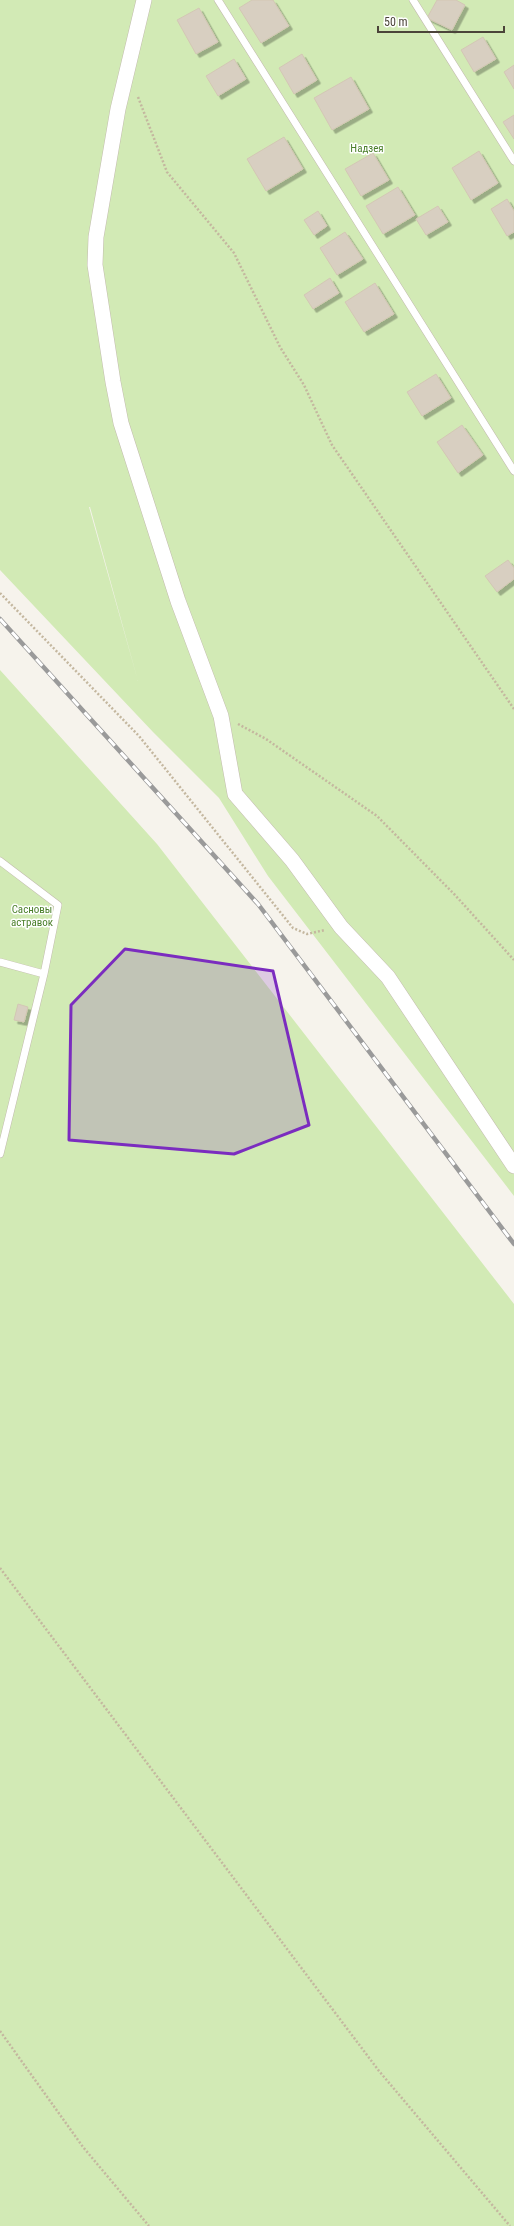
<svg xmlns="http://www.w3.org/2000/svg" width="514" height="2226" font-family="'Roboto Condensed',sans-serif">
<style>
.green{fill:#d2eab5;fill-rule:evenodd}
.building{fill:#d8cfc1;stroke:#d3c7b4;filter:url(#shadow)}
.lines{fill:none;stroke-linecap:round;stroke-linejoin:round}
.service-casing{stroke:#c2bbae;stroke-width:8}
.minor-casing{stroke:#c2bbae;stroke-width:16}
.path{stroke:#c4b79f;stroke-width:2.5;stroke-dasharray:2 2;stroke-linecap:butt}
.service{stroke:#fff;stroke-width:7}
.minor{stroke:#fff;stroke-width:15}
.rail-casing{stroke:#9a9a9a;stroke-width:4.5}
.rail{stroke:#fff;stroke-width:3;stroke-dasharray:9;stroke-linecap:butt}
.marked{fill:#7b2cbf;fill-opacity:0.2;stroke:#7b2cbf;stroke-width:3;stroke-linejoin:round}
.labels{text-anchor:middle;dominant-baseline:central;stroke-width:3;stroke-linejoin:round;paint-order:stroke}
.park-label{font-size:11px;fill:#4a7f2a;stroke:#fff}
</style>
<defs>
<filter id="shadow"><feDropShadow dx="3.5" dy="3.5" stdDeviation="0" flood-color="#0004"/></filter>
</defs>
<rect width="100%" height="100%" fill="#f6f3ec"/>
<path class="green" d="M0 0H514V1196L268 876 219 798 153 732 0 570ZM89 507H90L138 681Z
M0 670 157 844 514 1304V2226H0Z"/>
<path class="building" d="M252 0H273L289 26 261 43 239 8Z
M437 0H456L465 5 452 30 427 18Z
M199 8 218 42 196 54 177 20Z
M483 37 496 59 474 72 461 50Z
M302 54 317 80 294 94 279 68Z
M234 59 246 79 218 96 206 76Z
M514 65V89L504 72Z
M351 77 369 109 332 130 314 98Z
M514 115V139L503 122Z
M284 137 303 169 266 191 247 159Z
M479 151 498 183 471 200 452 168Z
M373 153 389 180 361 196 345 169Z
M398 187 415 215 383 234 366 206Z
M507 199 514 211V232L507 236 491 209Z
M438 206 448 222 426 235 416 219Z
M318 211 327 226 314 235 304 220Z
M345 232 363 259 337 275 320 248Z
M330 278 339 293 313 309 304 295Z
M375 283 394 314 364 332 345 302Z
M436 374 451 398 422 416 407 392Z
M462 425 483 455 458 473 437 442Z
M508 560 514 568V579L497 592 485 576Z
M18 1004 28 1007 24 1022 14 1020Z"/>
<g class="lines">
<defs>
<path id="service" d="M218 0 514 471
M413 0 514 161
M0 861 58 905 44 974 0 1154
M0 962 44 974"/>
<path id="minor" d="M144 0 118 109 96 237 95 265 113 382 121 423 178 601 221 716 235 794 292 860 341 927 388 977 514 1166"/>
</defs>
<use href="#service" class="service-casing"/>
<use href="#minor" class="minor-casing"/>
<path class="path" d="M138 97 167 172 234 253 280 347 304 385 332 445 514 709
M0 593 139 736 293 928 307 934 325 930
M238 724 266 739 377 816 455 895 514 960
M0 1568 379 2071 510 2226
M0 2031 83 2147 149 2226"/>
<use href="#service" class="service"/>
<use href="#minor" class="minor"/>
<defs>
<path id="rail" d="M0 619 258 904 514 1244"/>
</defs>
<use href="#rail" class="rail-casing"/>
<use href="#rail" class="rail"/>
</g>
<path class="marked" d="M125 949 273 971 309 1125 234 1154 69 1140 71 1005Z"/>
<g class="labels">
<g class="park-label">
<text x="367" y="148">Надзея</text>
<text x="32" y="909">Сасновы<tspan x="32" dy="13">астравок</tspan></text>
</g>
</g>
<path d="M378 26v6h126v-6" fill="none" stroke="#4b4439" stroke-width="2"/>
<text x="384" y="26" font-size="12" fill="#4b4439" stroke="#ffffff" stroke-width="3" paint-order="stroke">50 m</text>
</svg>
